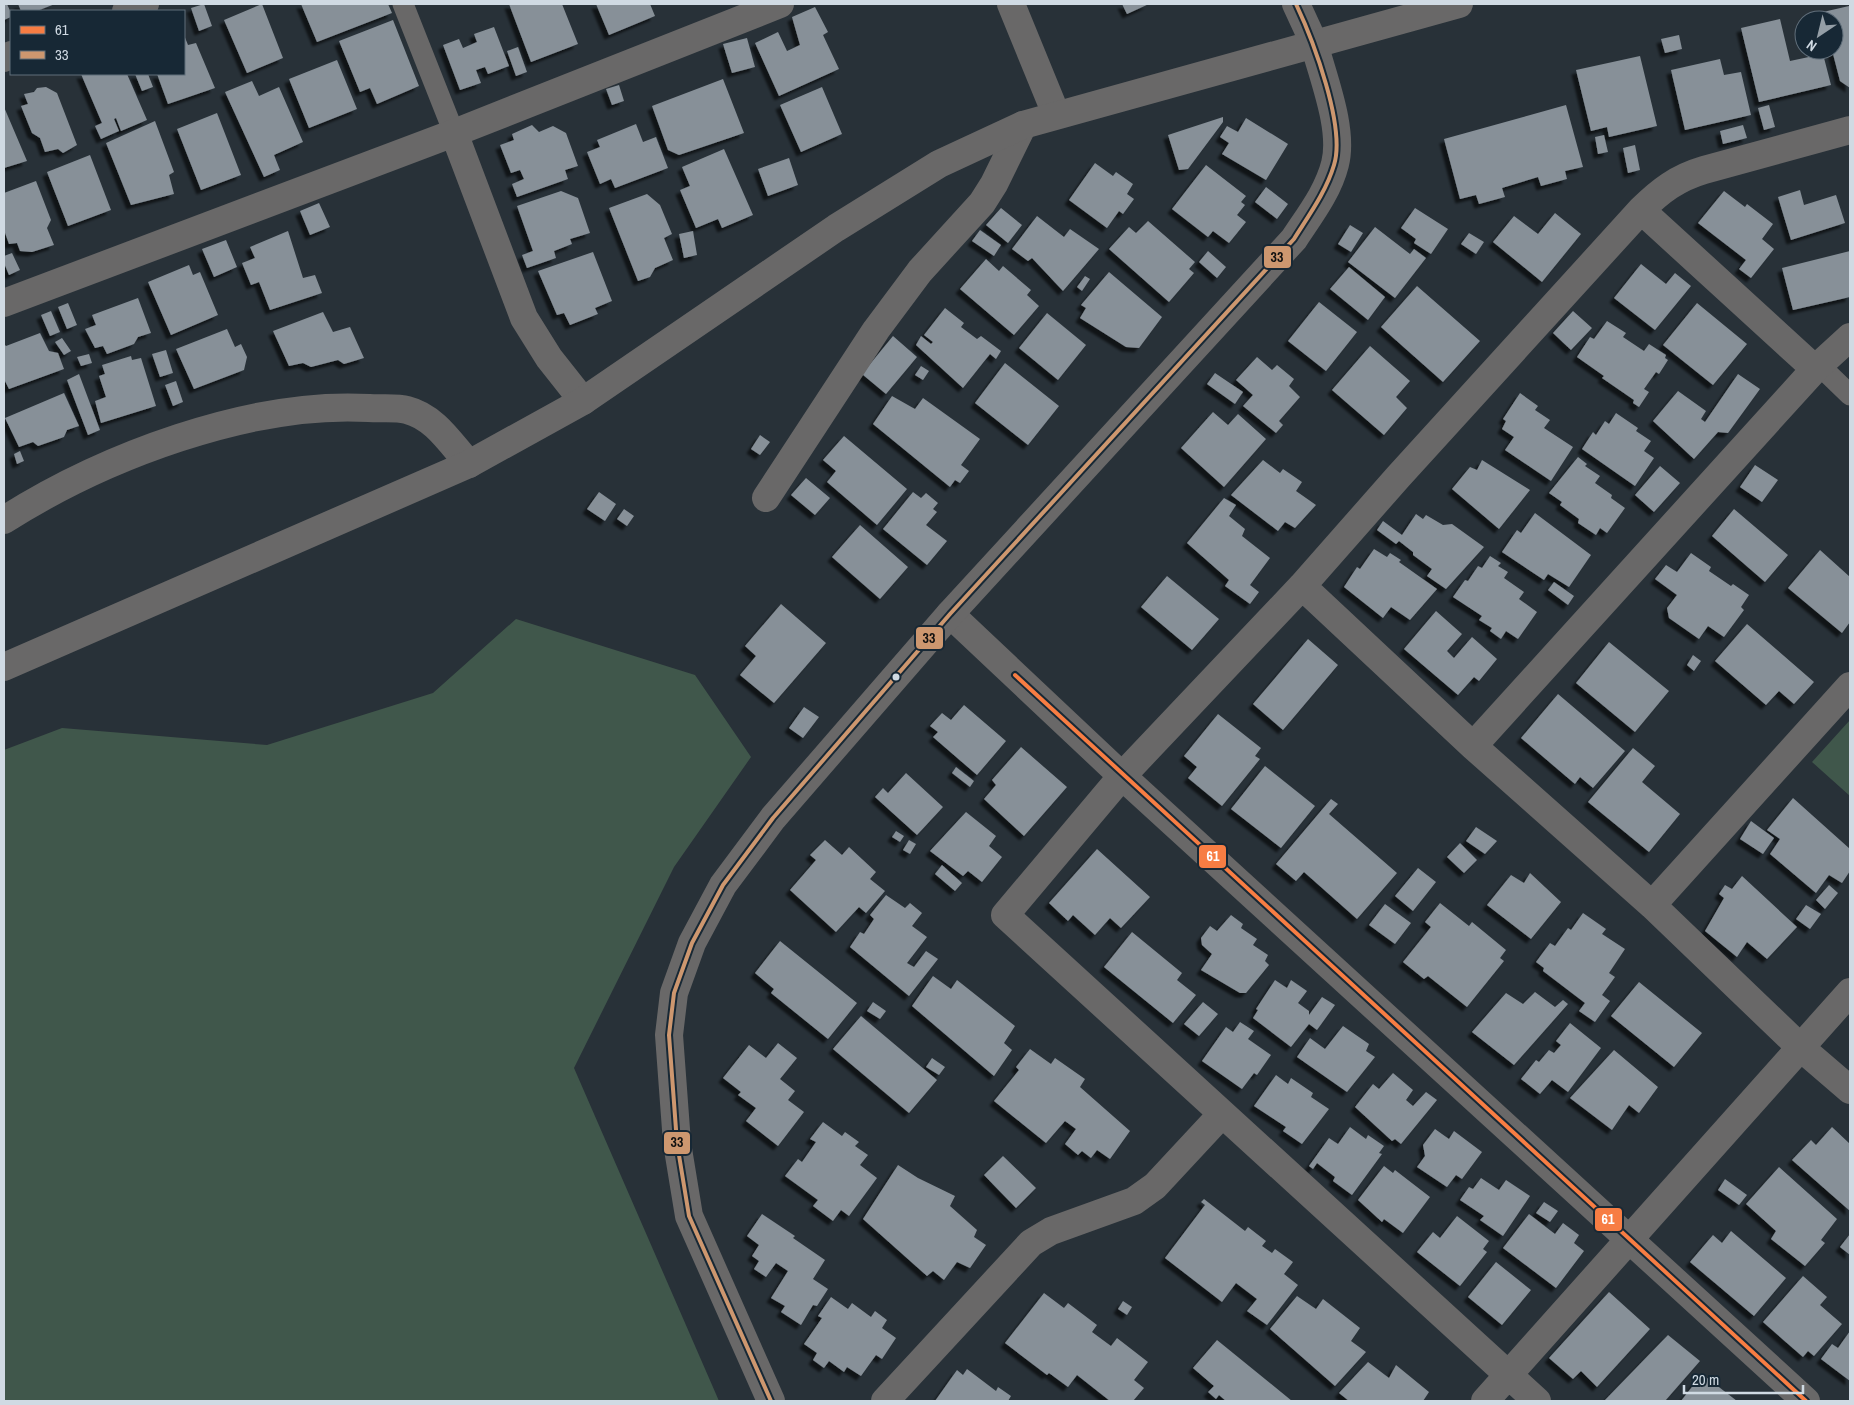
<svg xmlns="http://www.w3.org/2000/svg" width="1854" height="1405" font-family="'Archivo Narrow',sans-serif">
<style>
.green{fill:#40574b}
.building{fill:#879098;filter:url(#shadow)}
.lines{fill:none;stroke-linecap:round;stroke-linejoin:round}
.service{stroke:#696868;stroke-width:21}
.minor{stroke:#696868;stroke-width:28}
.tertiary{stroke:#696868;stroke-width:28}
.bus-1-casing{stroke:#172835;stroke-width:8}
.bus-2-casing{stroke:#172835;stroke-width:8}
.bus-1{stroke:#f77d43;stroke-width:4}
.bus-2{stroke:#cd976f;stroke-width:4}
.bus-dot{fill:#d0dae3;stroke:#172835;stroke-width:2}
.line-badge{stroke:#172835;stroke-width:2}
.badge-label{font-size:14px;text-anchor:middle;font-weight:bold;fill:#fff}
.pale-badge-label{font-size:14px;text-anchor:middle;font-weight:bold;fill:#111}
</style>
<defs>
<filter id="shadow"><feDropShadow dx="-4.5" dy="4.5" stdDeviation="1" flood-color="#0009"/></filter>
</defs>
<rect width="100%" height="100%" fill="#283138"/>
<path class="green" d="M516 619 695 675 751 757 674 867 574 1068 719 1401H4V750L62 728 267 745 433 693Z
M1850 720V796L1812 762Z"/>
<path class="building" d="M4 4H7L11 13V17L4 20Z
M18 4H55L37 11H21Z
M204 4 212 26 199 31 191 8Z
M262 4 283 58 247 73 224 20Z
M301 4H388L392 13 317 42Z
M509 4H562L578 44 531 62Z
M596 4H650L655 16 609 35Z
M1122 4H1149L1127 14Z
M1849 6 1850 9V88L1840 81 1832 50 1834 20H1825L1823 12Z
M815 7 828 32 823 35 839 69 779 96 755 43 778 32 787 51 800 45 792 17Z
M1780 19 1790 61 1823 54 1831 85 1759 102 1741 28Z
M393 20 419 86 377 104 370 88 360 92 339 41Z
M494 27 509 66 488 74 485 67 476 70 481 83 460 90 443 45 459 39 463 48 477 42 474 34Z
M184 35 188 45 196 43 215 88 168 104 157 74H184Z
M1679 35 1682 49 1665 53 1661 39Z
M747 38 755 67 732 73 723 44Z
M518 47 527 72 516 76 507 51Z
M1640 56 1657 126 1609 137 1607 127 1591 131 1576 70Z
M1720 59 1724 75 1741 72 1751 115 1685 130 1671 70Z
M337 60 357 109 309 128 289 79Z
M81 74H127L147 120 121 131 116 118 114 119 119 131 101 139 95 126 102 123Z
M135 74H148L153 87 142 91Z
M723 79 744 133 679 155 668 150 652 106Z
M252 81 259 96 279 87 303 142 274 155 280 170 264 177 225 92Z
M619 85 624 101 612 105 606 89Z
M46 87 57 93 77 145 63 153 58 149 45 152 40 138 32 133 21 106 28 104 24 94 34 92 37 88Z
M822 87 842 134 801 152 780 105Z
M1566 105 1583 167 1565 171 1567 179 1541 186 1538 177 1502 188 1505 197 1479 204 1476 195 1460 199 1444 139Z
M1769 105 1775 127 1764 130 1758 108Z
M4 107 27 161 4 168Z
M217 113 241 175 201 190 177 129Z
M1223 117V122L1188 169 1179 170 1168 135Z
M1246 118 1288 144 1266 180 1222 154 1229 143 1220 137 1227 126 1238 132Z
M155 121 174 172 169 175 174 194 131 205 106 143Z
M636 124 643 142 656 137 668 168 615 188 611 179 600 184 587 152 600 147 597 140Z
M532 125 539 132 553 126 566 133 578 166 565 170 568 179 517 197 512 184 524 179 520 170 511 173 500 145 514 140 512 134Z
M1743 125 1747 138 1723 144 1720 131Z
M1604 135 1608 152 1598 154 1595 137Z
M1635 145 1640 170 1628 173 1623 148Z
M724 149 753 215 722 228 718 219 696 228 680 190 690 186 682 167Z
M90 155 111 210 68 226 47 172Z
M789 158 798 185 768 196 758 169Z
M1095 163 1113 176 1116 172 1133 184 1127 194 1134 199 1123 214 1119 211 1107 228 1069 200Z
M1206 165 1246 196 1241 202 1245 205 1237 215 1246 222 1229 243 1213 231 1208 237 1172 209Z
M36 181 51 220 47 228 54 245 32 252 20 251 17 243 9 244 4 230V193Z
M1266 187 1288 204 1277 219 1255 202Z
M1800 190 1804 205 1836 195 1845 223 1791 240 1778 197Z
M561 191 578 198 590 233 570 239 572 244 554 251 556 258 527 268 522 255 533 251 517 206Z
M1724 191 1745 207 1747 204 1773 224 1762 239 1774 249 1751 278 1739 269 1746 260 1698 223Z
M647 194 660 205 672 234 664 238 673 260 655 268 650 277 638 281 609 208Z
M319 203 330 227 310 235 300 211Z
M1001 208 1022 225 1008 243 986 225Z
M1415 208 1448 229 1431 254 1414 243 1416 239 1401 228Z
M1555 213 1581 234 1542 282 1493 242 1514 216 1538 234Z
M1037 216 1064 237 1070 229 1099 249 1063 291 1032 258 1028 261 1012 249Z
M1148 221 1195 262 1189 269 1194 273 1169 302 1109 249 1129 227 1136 233Z
M1350 225 1363 233 1351 252 1338 244Z
M1375 227 1410 254 1414 249 1426 258 1395 298 1348 262Z
M980 230 1001 245 994 256 972 241Z
M288 231 303 278 315 275 322 293 270 310 259 282 251 285 242 263 255 258 250 247Z
M693 231 697 255 684 258 679 234Z
M1469 233 1484 242 1476 254 1461 244Z
M226 240 237 267 214 277 202 249Z
M1208 251 1226 267 1217 278 1199 262Z
M1850 251V297L1793 310 1782 268Z
M593 252 612 301 595 308 598 314 570 325 564 313 557 315 538 271Z
M12 253 20 270 9 275 4 263V256Z
M986 259 999 271 1003 266 1031 290 1027 295 1039 306 1014 335 960 289Z
M1641 264 1666 284 1675 273 1691 286 1655 330 1614 298Z
M189 265 193 275 200 272 218 315 171 335 148 282Z
M1349 267 1385 297 1368 320 1330 289Z
M1109 272 1162 317 1139 348 1126 347 1080 318 1086 308 1081 305Z
M1085 276 1090 279 1082 291 1077 287Z
M1417 286 1480 341 1443 382 1381 327Z
M138 298 151 333 138 337 134 344 107 354 103 346 95 348 85 329 96 325 92 315Z
M1319 302 1357 332 1326 371 1288 341Z
M68 303 77 325 67 329 58 307Z
M1697 303 1747 344 1713 385 1663 345Z
M945 308 964 323 961 327 977 339 981 336 1001 351 996 359 990 354 963 388 916 345 921 336 931 344 933 342 924 335Z
M51 311 60 332 50 336 41 315Z
M1573 311 1592 328 1571 350 1553 333Z
M323 312 333 332 350 327 364 358 344 364 338 360 311 367 303 363 289 366 273 331Z
M1047 313 1086 345 1058 380 1019 348Z
M1607 321 1626 333 1623 337 1644 351 1649 344 1666 355 1665 358 1668 360 1659 374 1656 372 1644 389 1649 392 1639 407 1633 403 1634 400 1602 378 1604 376 1577 357 1590 337 1594 339Z
M227 329 235 347 241 344 247 357 244 370 194 389 176 349Z
M40 333 49 351 58 353 64 369 9 389 4 379V344L6 346Z
M893 336 917 357 886 394 862 374Z
M62 338 71 351 64 355 55 342Z
M1370 346 1410 381 1396 397 1407 408 1384 435 1332 390Z
M166 350 173 373 160 377 152 354Z
M89 354 92 363 81 366 77 357Z
M131 356 132 360 141 358 156 406 101 423 95 401 106 397 99 376 105 374 102 365Z
M1257 357 1272 370 1277 365 1294 379 1289 386 1300 397 1279 421 1283 425 1276 433 1243 406 1253 395 1236 380Z
M1005 363 1059 406 1028 445 975 403Z
M921 366 929 371 923 380 915 375Z
M1215 373 1243 392 1235 404 1207 384Z
M79 374 100 430 88 435 67 380Z
M1738 374 1760 389 1728 433 1718 432 1694 459 1653 421 1678 391 1706 411 1701 419 1705 422Z
M176 381 183 402 173 406 165 385Z
M64 393 79 426 67 430 64 437 38 446 33 442 19 447 5 418Z
M1520 393 1538 406 1535 410 1550 420 1544 428 1573 447 1551 481 1505 450 1514 437 1502 429 1506 421 1503 419Z
M892 396 915 409 923 398 980 439 961 465 969 471 960 483 955 480 950 487 873 424Z
M1213 412 1228 425 1238 414 1266 439 1224 487 1181 448Z
M1616 413 1638 428 1636 431 1651 441 1644 451 1654 458 1635 486 1582 449 1593 432 1596 435 1605 421 1609 424Z
M760 435 770 442 760 455 751 449Z
M844 436 907 489 877 525 827 482 836 471 823 460Z
M20 451 24 461 17 464 14 454Z
M1578 457 1587 464 1585 466 1600 476 1595 483 1612 495 1611 498 1625 508 1607 533 1600 528 1596 535 1578 523 1579 519 1560 505 1562 502 1549 493Z
M1263 460 1280 473 1283 469 1302 482 1296 491 1316 505 1295 528 1285 522 1278 531 1231 495Z
M1482 460 1530 490 1499 529 1452 489 1470 467 1477 470Z
M1755 465 1778 480 1762 502 1740 487Z
M1660 466 1680 483 1654 512 1635 495Z
M806 478 830 498 815 515 791 495Z
M599 492 616 504 605 521 587 509Z
M913 492 921 498 926 493 938 503 933 509 937 512 926 525 947 541 927 565 883 529Z
M1224 498 1236 505 1229 516 1245 529 1242 536 1270 558 1250 585 1259 592 1250 604 1225 586 1229 580 1187 543Z
M624 509 634 516 627 526 617 519Z
M1734 509 1788 555 1765 582 1712 536Z
M1535 513 1591 555 1569 587 1548 574 1544 580 1502 552 1517 530 1521 533Z
M1416 514 1423 519 1426 515 1443 525 1452 524 1484 547 1446 589 1427 576 1432 569 1413 555V552L1399 541 1396 544 1377 530 1383 521 1402 535Z
M860 525 908 567 880 599 832 557Z
M1374 549 1387 557 1390 553 1401 560 1399 562 1437 589 1410 620 1391 607 1383 618 1344 587 1357 567 1360 569Z
M1820 550 1850 577V622L1842 633 1788 588Z
M1691 553 1711 567 1709 571 1731 586 1733 584 1749 595 1741 607 1744 610 1724 637 1708 626 1699 639 1669 618 1667 608 1677 595 1655 579 1666 565 1677 572Z
M1490 556 1501 563 1498 566 1508 572 1504 578 1524 592 1519 599 1537 612 1518 639 1506 631 1501 639 1490 631 1492 628 1479 620 1482 616 1453 597 1465 580 1468 581 1478 566 1482 568Z
M1167 576 1219 619 1192 650 1141 607Z
M1554 582 1574 596 1568 605 1548 590Z
M781 604 826 643 774 703 740 675 756 656 745 646Z
M1436 611 1462 634 1447 651 1454 658 1472 637 1497 659 1479 681 1474 677 1458 695 1404 649Z
M1747 624 1814 682 1794 704 1779 691 1766 705 1715 661Z
M1308 639 1338 665 1283 730 1253 704Z
M1609 642 1669 691 1635 732 1576 683Z
M1693 655 1701 661 1694 671 1687 665Z
M1558 694 1625 751 1593 788 1580 777 1575 784 1521 738Z
M964 705 1006 741 977 775 933 737 938 732 930 726 942 713 951 720Z
M804 707 819 717 803 738 789 728Z
M1218 714 1261 748 1255 756 1260 759 1222 806 1188 778 1197 767 1184 756Z
M1021 747 1067 787 1024 836 984 799 996 785 992 780Z
M1633 748 1655 766 1642 782 1680 814 1649 852 1588 802Z
M1265 766 1315 806 1281 848 1231 809Z
M956 767 974 781 970 787 952 773Z
M906 773 943 807 917 835 875 797 883 788 888 793Z
M1793 798 1850 849V871L1842 883 1829 875 1816 893 1770 854 1780 839 1767 830Z
M1331 799 1338 804 1329 814 1397 873 1357 919 1304 872 1296 881 1276 864Z
M966 812 996 836 989 846 1002 857 982 882 968 871 963 876 930 851Z
M1751 821 1774 838 1763 854 1740 839Z
M1476 827 1497 841 1485 854 1466 841Z
M896 831 904 836 900 842 892 837Z
M825 840 842 855 849 847 876 872 870 879 885 891 866 913 859 907 836 932 790 890 816 860 810 855Z
M909 840 916 844 910 854 903 850Z
M1460 843 1477 860 1464 873 1447 857Z
M1097 849 1150 897 1121 928 1110 918 1095 935 1073 915 1068 921 1049 903Z
M942 865 962 883 955 891 935 874Z
M1418 868 1436 882 1413 911 1395 896Z
M1530 873 1561 902 1531 939 1487 905 1511 875 1524 883Z
M1742 876 1797 927 1767 959 1747 942 1737 957 1705 931 1724 898 1719 894 1725 885 1732 889Z
M1829 885 1838 893 1825 909 1816 900Z
M886 895 905 908 910 903 922 913 912 926 927 937 907 963 914 967 926 951 938 959 909 996 850 947 860 932 864 934 874 919 870 915Z
M1440 903 1469 926 1472 922 1506 950 1500 958 1504 961 1467 1007 1428 976 1424 979 1403 962 1431 927 1425 922Z
M1385 904 1411 923 1395 944 1369 925Z
M1806 905 1821 914 1810 929 1796 919Z
M1583 913 1606 929 1602 934 1625 949 1609 973 1615 977 1602 995 1610 1001 1595 1022 1579 1011 1585 1003 1543 971 1544 968 1536 962 1550 943 1555 946 1568 928 1571 930Z
M1231 915 1243 924 1241 928 1257 939 1253 945 1268 955 1265 961 1269 965 1246 993H1240L1201 970 1212 954 1202 945 1201 938 1210 926 1217 931Z
M1132 932 1182 973 1177 980 1196 995 1173 1023 1104 967Z
M780 941 857 1003 828 1039 771 993 774 989 755 973Z
M933 976 951 989 957 980 1015 1026 1004 1043 1012 1050 994 1076 912 1006Z
M1275 980 1287 988 1291 980 1307 991 1298 1003 1309 1011V1015L1322 997 1335 1005 1317 1030 1309 1024 1291 1047 1253 1018 1258 1010 1256 1009Z
M1639 982 1702 1033 1674 1067 1611 1016Z
M1535 992 1555 1007 1563 1000 1568 1004 1514 1065 1472 1032 1506 993 1523 1004Z
M873 1002 886 1011 880 1019 867 1011Z
M1203 1002 1218 1014 1199 1036 1184 1024Z
M861 1016 937 1080 909 1113 833 1049Z
M1240 1022 1254 1031 1248 1039 1271 1055 1257 1075 1254 1073 1242 1089 1202 1061 1226 1027 1233 1032Z
M1570 1023 1601 1048 1568 1092 1552 1080 1540 1094 1521 1079 1536 1060 1539 1062 1549 1050 1554 1053 1561 1045 1556 1041Z
M1343 1026 1369 1044 1366 1051 1375 1057 1347 1092 1297 1057 1310 1038 1325 1049Z
M778 1043 797 1058 780 1079 795 1091 788 1100 804 1112 778 1146 746 1121 756 1108 738 1095 741 1092 723 1078 749 1045 766 1058Z
M1030 1049 1051 1064 1055 1058 1085 1079 1080 1087 1130 1131 1110 1159 1097 1150 1091 1158 1082 1151 1078 1155 1065 1144 1076 1129 1065 1121 1046 1143 994 1101 1019 1070 1016 1067Z
M1614 1050 1658 1087 1639 1113 1629 1105 1612 1130 1570 1098Z
M932 1058 945 1067 939 1075 926 1067Z
M1393 1073 1413 1090 1406 1100 1413 1106 1426 1092 1437 1100 1401 1144 1395 1139 1392 1141 1355 1107 1373 1084 1379 1089Z
M1276 1075 1288 1084 1291 1078 1313 1093 1311 1097 1329 1109 1302 1144 1283 1131 1286 1127 1254 1106Z
M823 1122 842 1136 845 1132 859 1142 855 1146 868 1155 860 1165 877 1178 849 1216 841 1210 833 1221 813 1206 818 1200 785 1176 798 1159 802 1162 816 1142 810 1139Z
M1350 1127 1366 1139 1368 1135 1384 1146 1379 1153 1382 1154 1352 1195 1333 1181 1335 1177 1317 1163 1313 1169 1309 1166 1329 1138 1338 1144Z
M1832 1127 1850 1144V1211L1792 1160 1811 1140 1816 1145Z
M1435 1129 1449 1139 1454 1131 1482 1152 1462 1179 1456 1175 1447 1187 1417 1167 1425 1156 1423 1145Z
M1003 1156 1036 1188 1016 1208 984 1175Z
M898 1165 918 1178 955 1196 950 1206 977 1230 974 1237 986 1245 970 1268 957 1262 944 1280 933 1271 927 1276 863 1219Z
M1384 1166 1393 1173 1395 1170 1430 1197 1403 1233 1384 1219 1382 1222 1358 1200Z
M1779 1167 1837 1219 1821 1240 1825 1243 1805 1266 1771 1239 1776 1231 1746 1204Z
M1481 1178 1499 1190 1506 1180 1530 1196 1503 1236 1480 1220 1484 1216 1460 1200 1469 1187 1473 1189Z
M1725 1179 1747 1195 1739 1205 1718 1190Z
M1204 1199 1245 1231 1248 1227 1266 1241 1262 1246 1272 1253 1275 1249 1293 1262 1284 1274 1298 1285 1267 1325 1247 1311 1257 1299 1236 1283 1222 1302 1165 1258 1205 1205 1201 1202Z
M1544 1202 1558 1211 1550 1222 1536 1213Z
M762 1214 795 1236 793 1238 825 1260 813 1279 828 1289 817 1306 813 1305 801 1325 781 1312 785 1306 771 1298 788 1271 776 1263 766 1277 754 1269 759 1261 752 1256 759 1245 747 1236Z
M1529 1214 1555 1234 1563 1223 1579 1235 1574 1243 1584 1251 1556 1288 1503 1248Z
M1457 1216 1489 1241 1483 1249 1487 1252 1460 1286 1417 1252 1433 1232 1440 1238Z
M1731 1231 1786 1278 1754 1316 1690 1262 1713 1235 1722 1243Z
M1850 1234V1255L1840 1247Z
M1496 1262 1531 1290 1502 1325 1468 1297Z
M1803 1276 1827 1297 1820 1305 1842 1324 1814 1356 1808 1351 1803 1357 1763 1322Z
M1609 1292 1650 1329 1597 1387 1581 1371 1573 1379 1549 1358Z
M1044 1293 1064 1308 1068 1303 1097 1325 1092 1332 1111 1346 1117 1338 1148 1362 1134 1380 1144 1388 1133 1401H1110L1077 1375 1068 1387 1049 1373 1047 1375 1005 1343Z
M1297 1296 1316 1309 1323 1299 1360 1328 1351 1341 1366 1352 1335 1386 1270 1329Z
M831 1297 848 1309 852 1303 871 1317 875 1311 887 1320 882 1328 896 1338 882 1359 876 1355 861 1376 847 1367 844 1372 829 1361 824 1368 813 1360 817 1353 804 1344 822 1318 818 1316Z
M1123 1301 1132 1307 1127 1315 1118 1309Z
M1850 1331V1381L1821 1359 1832 1344 1838 1348Z
M1668 1335 1700 1361 1665 1401 1605 1400Z
M1217 1340 1292 1401H1226L1219 1395 1216 1399 1208 1392 1214 1386 1193 1368Z
M1368 1362 1389 1378 1396 1365 1429 1392 1423 1401H1349L1339 1393Z
M967 1369 996 1391 998 1387 1011 1396 1008 1401H935L957 1370 963 1375Z
M1702 1374 1737 1401H1681Z"/>
<g class="lines">
<path class="service" d="M403 4 454 133
M1819 365 1850 395"/>
<path class="minor" d="M1011 4 1056 114
M1296 4 1314 43
M126 11 145 4
M4 58 11 55
M454 133 524 318 549 358 583 401
M1641 210 1815 369
M4 303 454 133 780 4
M766 498 876 330 920 271 982 203 994 184 1023 125
M4 520C103 457 250 401 369 408 381 409 396 407 407 410 435 417 451 444 469 464
M1302 586 1473 746 1652 905 1800 1047 1850 1090
M950 614 1122 776 1806 1401
M1473 746 1815 369 1850 337
M1652 905 1850 686
M885 1401 1031 1243 1051 1231 1134 1201 1155 1186 1222 1114
M1485 1401 1850 992
M1537 1401 1005 915 1122 776 1302 586 1398 477 1641 210C1660 191 1677 178 1704 170L1850 130"/>
<path class="tertiary" d="M4 667 469 464 583 401 836 228 939 164 1023 125 1459 4
M771 1401 689 1216 677 1143 669 1035 674 993 692 943 723 885 773 818 950 614 1294 239C1309 216 1328 192 1335 164 1344 129 1323 78 1314 43"/>
<defs>
<path id="bus-1" d="M1015 675 1806 1401"/>
<path id="bus-2" d="M771 1401 689 1216 677 1143 669 1035 674 993 692 943 723 885 773 818 950 614 1294 239C1309 215 1326 192 1334 165 1346 127 1313 40 1296 4"/>
</defs>
<use href="#bus-1" class="bus-1-casing"/>
<use href="#bus-2" class="bus-2-casing"/>
<use href="#bus-1" class="bus-1"/>
<use href="#bus-2" class="bus-2"/>
</g>
<circle class="bus-dot" cx="896" cy="677" r="4.5"/>
<g class="line-badge">
<rect x="1263" y="245" width="29" height="24" rx="5" fill="#cd976f"/>
<rect x="915" y="626" width="29" height="24" rx="5" fill="#cd976f"/>
<rect x="1198" y="844" width="29" height="25" rx="5" fill="#f77d43"/>
<rect x="663" y="1131" width="28" height="24" rx="5" fill="#cd976f"/>
<rect x="1594" y="1207" width="29" height="25" rx="5" fill="#f77d43"/>
</g>
<g class="badge-label">
<text x="1213" y="861">61</text>
<text x="1608" y="1224">61</text>
</g>
<g class="pale-badge-label">
<text x="1277" y="262">33</text>
<text x="929" y="643">33</text>
<text x="677" y="1147">33</text>
</g>
<rect width="1854" height="1405" fill="none" stroke="#d0dae3" stroke-width="10"/>
<rect x="10" y="10" width="175" height="65" fill="#172835" stroke="#616f7b"/>
<rect x="20" y="26" width="25" height="8" fill="#f77d43" stroke="#616f7b"/>
<text x="55" y="35" font-size="15" fill="#d0dae3">61</text>
<rect x="20" y="51" width="25" height="8" fill="#cd976f" stroke="#616f7b"/>
<text x="55" y="60" font-size="15" fill="#d0dae3">33</text>
<g transform="translate(1819 35) rotate(215)"><circle r="24" fill="#172835" stroke="#616f7b"/>
<path d="M0-4L9 19L0 12L-9 19Z" fill="#959fa7"/>
<text y="-8" font-size="14" font-weight="bold" text-anchor="middle" fill="#d0dae3">N</text>
</g>
<path d="M1684 1385v8h119v-8" fill="none" stroke="#d0dae3" stroke-width="2.5"/>
<text x="1692" y="1385" font-size="15" fill="#d0dae3" stroke="#172835" stroke-width="4" paint-order="stroke">20 m</text>
</svg>
